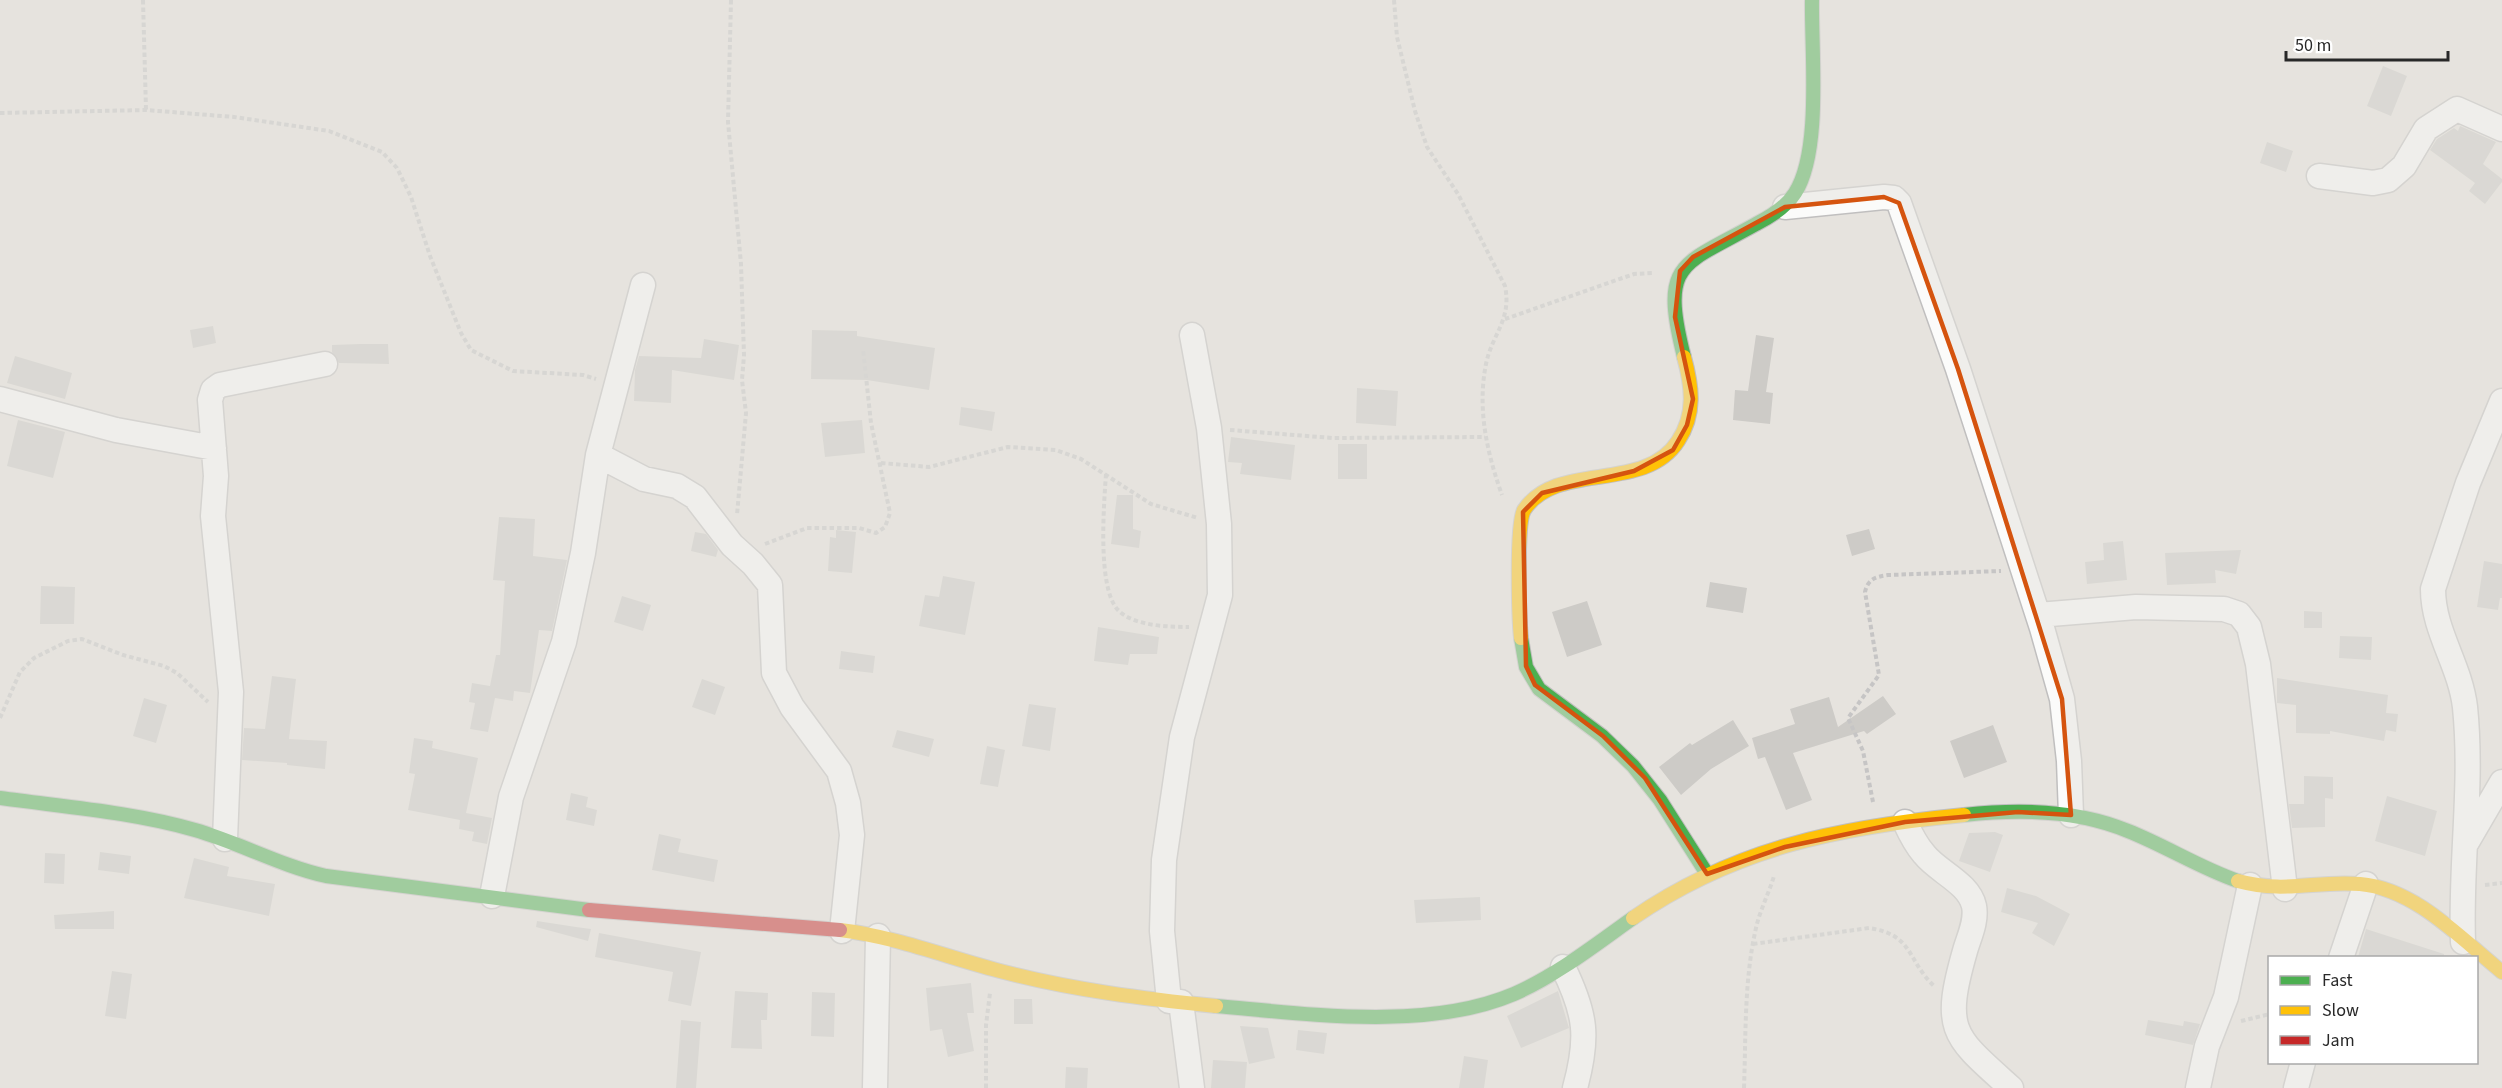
<svg xmlns="http://www.w3.org/2000/svg" width="2502" height="1088" font-family="'Source Sans 3',sans-serif">
<style>
.building{fill:#cdcbc7}
.lines{fill:none;stroke-linecap:round;stroke-linejoin:round}
.street-casing{stroke:#c0bfbf;stroke-width:27}
.fast-casing{stroke:#c0bfbf;stroke-width:16}
.slow-casing{stroke:#c0bfbf;stroke-width:16}
.jam-casing{stroke:#c0bfbf;stroke-width:16}
.path{stroke:#c6c5c5;stroke-width:4;stroke-dasharray:4.5 3;stroke-linecap:butt}
.street{stroke:#fbfbfa;stroke-width:24}
.fast{stroke:#4caf50;stroke-width:14}
.slow{stroke:#ffc107;stroke-width:14}
.jam{stroke:#c62828;stroke-width:14}
.marked{fill:none;stroke:#d5540f;stroke-width:4.5;stroke-linejoin:round}
</style>
<rect width="100%" height="100%" fill="#e6e3de"/>
<path class="building" d="M2383 66 2407 76 2391 116 2367 106Z
M2460 126 2496 142 2483 164 2502 179V182L2485 204 2469 191 2475 183 2430 150 2437 139 2454 128 2458 131Z
M2267 142 2293 151 2286 172 2260 163Z
M213 326 216 343 193 348 190 330Z
M812 330 857 331V336L935 348 929 390 867 380 811 379Z
M1756 335 1774 338 1766 392 1773 393 1770 424 1733 420 1735 390 1748 391Z
M704 339 739 345 734 380 672 370 671 403 634 401 635 370 639 356 701 358Z
M360 344H388L389 364 339 363 332 352V345Z
M15 356 72 373 65 399 7 383Z
M1357 388 1398 391 1396 426 1356 423Z
M961 407 995 412 992 431 959 425Z
M18 420 65 432 53 478 7 466Z
M862 420 865 453 825 457 821 423Z
M1231 437 1295 445 1291 480 1240 474 1242 463 1228 462Z
M1338 444H1367V479H1338Z
M1117 495H1133V529L1141 531 1139 548 1111 544Z
M499 517 535 519 533 556 567 560 552 631 539 630 530 693 514 691 513 701 495 698 488 732 470 729 475 703 469 702 472 683 490 686 496 655H500L505 581 493 580Z
M1869 529 1875 549 1852 556 1846 535Z
M836 530 856 532 852 573 828 571 830 537 836 538Z
M695 532 706 534 718 550 716 557 691 551Z
M2123 541 2127 580 2087 584 2085 562 2104 560 2103 543Z
M2241 550 2236 574 2215 570 2216 583 2167 585 2165 553Z
M2484 561 2502 564V598H2500L2498 610 2477 607Z
M943 576 975 582 965 635 919 626 925 595 939 597Z
M1710 582 1747 588 1743 613 1706 607Z
M41 586 75 587 74 624H40Z
M622 596 651 605 643 631 614 622Z
M1587 601 1602 645 1567 657 1552 612Z
M2304 611 2322 612V628H2304Z
M1098 627 1159 637 1157 654H1130L1128 665 1094 661Z
M2340 636 2372 637 2371 660 2339 658Z
M841 651 875 656 873 673 839 669Z
M272 676 296 679 289 739 327 741 325 769 287 765V763L242 760 244 728 265 729Z
M2277 678 2388 695 2386 713 2398 714 2396 732 2386 730 2384 741 2330 731V734L2296 733V705L2277 703Z
M702 679 725 687 715 715 692 707Z
M1883 696 1896 714 1867 734 1864 731 1793 753 1812 800 1786 810 1765 757 1758 759 1752 738 1795 724 1790 709 1829 697 1838 727Z
M144 698 167 705 156 743 133 736Z
M1029 704 1056 708 1050 751 1022 746Z
M1733 720 1749 746 1711 769 1681 795 1659 767 1690 743 1692 745Z
M1993 725 2007 762 1964 778 1950 741Z
M897 730 934 739 929 757 892 747Z
M414 738 433 741 432 748 478 758 466 813 492 818 487 844 472 841 474 832 459 829 460 820 408 810 415 774 409 773Z
M987 746 1005 750 998 787 980 784Z
M2304 776 2333 777V799L2325 798V827L2292 828 2289 804H2304Z
M571 793 588 797 586 807 597 810 594 826 566 820Z
M2387 796 2437 811 2425 856 2375 841Z
M1995 832 2003 835 1990 872 1959 861 1969 833Z
M659 834 681 839 678 852 718 860 714 882 652 870Z
M100 852 131 856 129 874 98 870Z
M45 853 65 854 64 884 44 883Z
M194 858 229 867 227 876 275 884 269 916 184 898Z
M2007 888 2036 896 2070 914 2054 946 2032 933 2038 923 2001 912Z
M1480 897 1481 920 1416 923 1414 900Z
M114 911V929H55L54 915Z
M537 921 576 927 591 929 588 941 536 927Z
M2366 929 2444 954V957H2358Z
M599 933 701 952 691 1006 668 1001 673 972 595 957Z
M112 971 132 974 126 1019 105 1016Z
M971 983 974 1013H967L974 1051 948 1057 942 1029 930 1031 926 988Z
M735 991 768 993 767 1020H761L762 1049 731 1048Z
M1558 991 1569 1028 1521 1048 1507 1016Z
M812 992 835 993 834 1037 811 1036Z
M1014 999H1032L1033 1024H1014Z
M681 1020 701 1022 696 1088H676Z
M2148 1020 2183 1026 2184 1021 2200 1024 2193 1045 2145 1035Z
M1240 1026 1268 1028 1275 1058 1249 1064Z
M1298 1030 1327 1033 1324 1054 1296 1050Z
M1464 1056 1488 1060 1484 1088H1459Z
M1213 1060 1247 1062 1245 1088H1211Z
M1066 1067 1088 1068 1087 1088H1065Z"/>
<g class="lines">
<defs>
<path id="street" d="M2319 176 2373 183 2388 180 2404 166 2426 129 2457 109 2502 129
M1785 207 1884 197 1894 198 1899 203 1958 369 2042 628 2062 699 2069 761 2071 815
M0 399 116 430 214 448
M598 455 644 479 677 486 695 497 732 545 753 564 770 585 774 673 792 707 839 771 848 803 852 835 842 931
M2038 615 2136 607 2224 609 2239 614 2249 627 2258 664 2285 889
M1905 822C1910 833 1916 845 1924 854 1938 872 1969 883 1974 906 1977 921 1969 937 1965 951 1942 1031 1953 1036 2011 1088
M225 839 231 692 213 516 216 476 210 400 213 390 220 385 325 364
M2467 842 2502 782
M492 896 511 797 564 642 583 553 598 455 643 285
M2463 942C2460 864 2473 785 2465 707 2460 665 2433 631 2433 589L2468 483 2502 401
M2341 958 2366 884
M1563 967C1586 1014 1589 1037 1575 1088
M1169 1001 1162 931 1164 860 1182 737 1220 595 1219 524 1209 428 1192 335
M1181 1002 1192 1088
M875 1088 878 936
M2198 1088 2207 1046 2226 997 2250 885
M2296 1088 2303 1062"/>
<path id="fast" d="M1684 357C1660 261 1681 266 1756 224 1770 217 1786 207 1795 193 1822 151 1811 50 1812 0
M1521 638 1526 667 1539 689 1602 736 1633 766 1660 800 1707 874
M0 798C65 807 132 812 195 830 240 843 281 866 326 876L589 910
M1964 815C2017 809 2078 810 2128 831 2166 846 2200 868 2238 881
M1216 1006C1309 1014 1427 1031 1514 994 1557 975 1595 945 1633 918"/>
<path id="slow" d="M1521 638C1519 619 1516 524 1524 510 1557 460 1644 494 1678 441 1696 414 1692 386 1684 357
M2238 881C2286 894 2316 880 2360 884 2416 889 2461 939 2502 972
M1633 918C1736 847 1841 827 1964 815
M840 930C897 937 949 958 1004 972 1073 990 1145 999 1216 1006"/>
<path id="jam" d="M589 910 840 930"/>
</defs>
<use href="#street" class="street-casing"/>
<use href="#fast" class="fast-casing"/>
<use href="#slow" class="slow-casing"/>
<use href="#jam" class="jam-casing"/>
<path class="path" d="M143 0 146 110
M731 0 728 122 741 264 744 355 742 380 746 413 737 515
M1394 0 1397 37 1415 111 1427 147 1458 194 1505 286C1512 320 1492 334 1486 364 1477 409 1487 453 1502 495
M0 113 146 110 234 117 329 131 382 152 397 168 411 197 430 256 461 333 471 350 513 371 583 375 596 379
M1505 319 1634 274 1652 273
M1230 430 1333 438 1485 437
M881 463 929 467 1008 447 1056 450 1081 459 1151 504 1198 518
M1106 474C1104 504 1097 588 1118 610 1133 626 1169 627 1189 627
M765 544 807 528H859L876 533 885 527 890 513 871 423 863 349
M0 718 20 672 34 658 68 641 82 639 123 655 164 666 177 673 208 702
M1873 802 1863 751 1848 718 1879 675 1865 592C1868 579 1875 577 1888 575L2001 571
M2485 885 2502 883
M1753 944 1869 928C1914 935 1906 959 1934 986
M2241 1021 2270 1014
M986 1088V1025L990 993
M1744 1088C1746 1035 1744 980 1756 928 1760 910 1769 893 1774 876"/>
<use href="#street" class="street"/>
<use href="#fast" class="fast"/>
<use href="#slow" class="slow"/>
<use href="#jam" class="jam"/>
</g>
<path d="M0 0H2502V1088H0ZM1884 197 1899 203 1958 369 2062 699 2071 815 2018 812 1905 822 1785 847 1707 874 1645 778 1603 736 1535 685 1526 666 1523 512 1542 493 1634 471 1673 450 1687 425 1693 399 1675 317 1680 271 1693 257 1785 207Z" fill="#e6e3de" fill-opacity=".55" fill-rule="evenodd"/>
<path class="marked" d="M1884 197 1899 203 1958 369 2062 699 2071 815 2018 812 1905 822 1785 847 1707 874 1645 778 1603 736 1535 685 1526 666 1523 512 1542 493 1634 471 1673 450 1687 425 1693 399 1675 317 1680 271 1693 257 1785 207Z"/>
<rect x="2268" y="956" width="210" height="108" fill="#ffffff" stroke="#a9a9a9" stroke-width="1.5"/>
<rect x="2280" y="976" width="30" height="9" fill="#4caf50" stroke="#a9a9a9" stroke-width="1.5"/>
<text x="2322" y="986" font-size="18" fill="#282828">Fast</text>
<rect x="2280" y="1006" width="30" height="9" fill="#ffc107" stroke="#a9a9a9" stroke-width="1.5"/>
<text x="2322" y="1016" font-size="18" fill="#282828">Slow</text>
<rect x="2280" y="1036" width="30" height="9" fill="#c62828" stroke="#a9a9a9" stroke-width="1.5"/>
<text x="2322" y="1046" font-size="18" fill="#282828">Jam</text>
<path d="M2286 51v9h162v-9" fill="none" stroke="#282828" stroke-width="3"/>
<text x="2295" y="51" font-size="18" fill="#282828" stroke="#ffffff" stroke-width="4.5" paint-order="stroke">50 m</text>
</svg>
